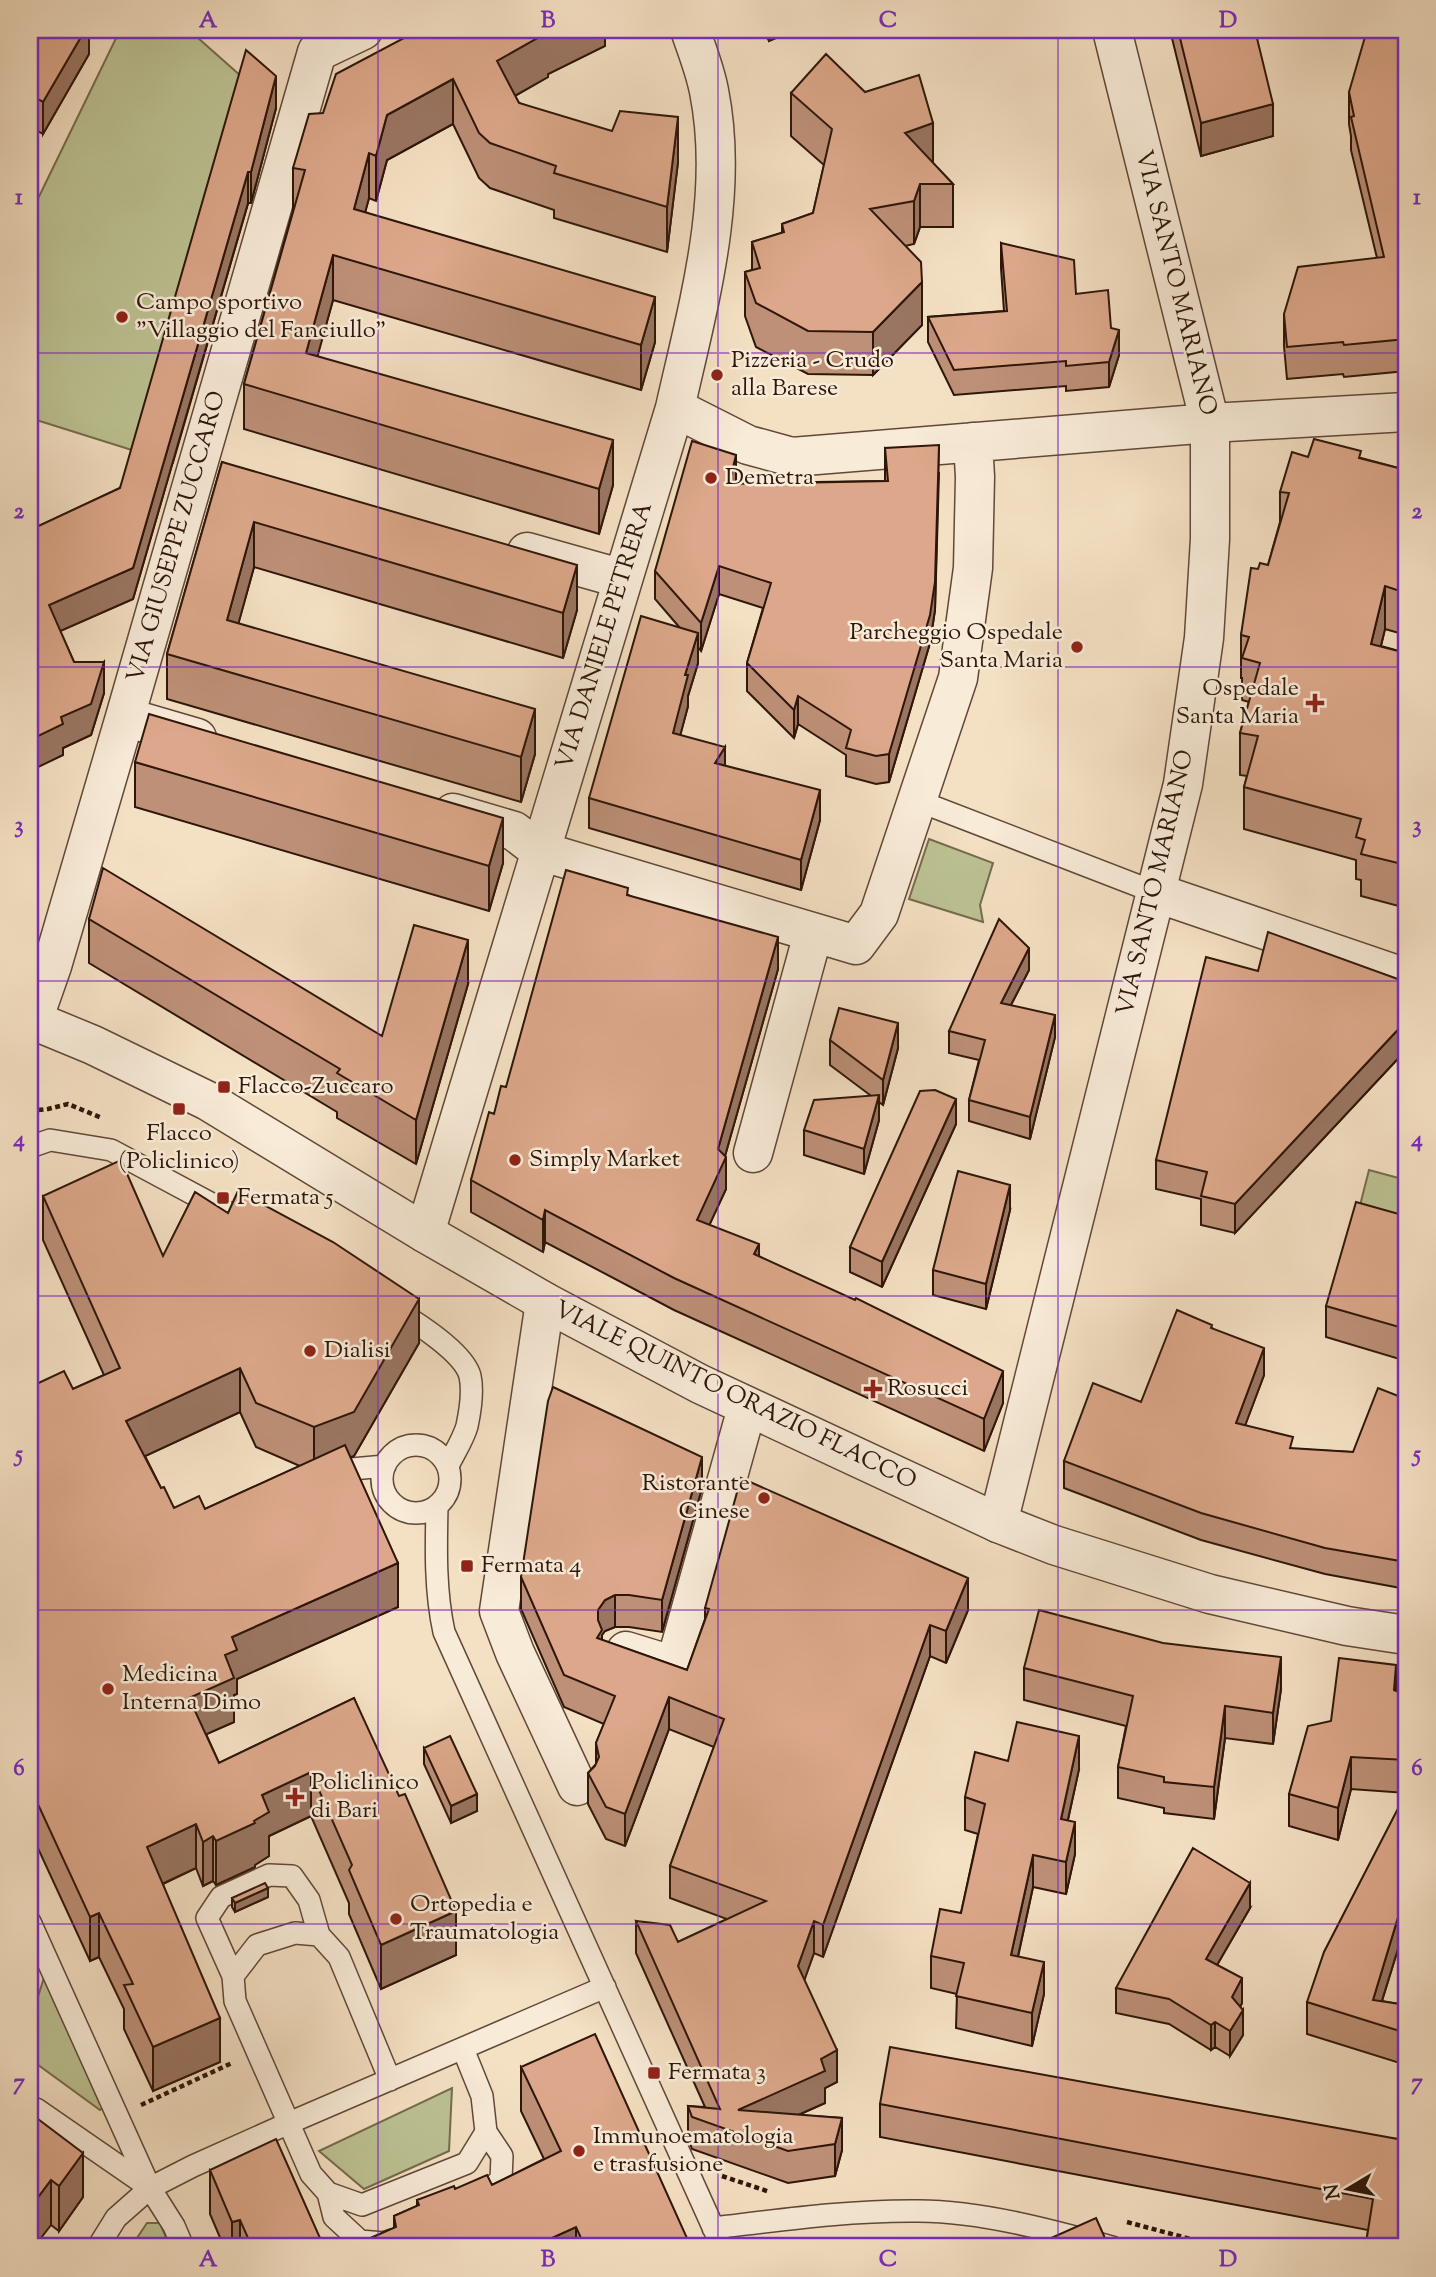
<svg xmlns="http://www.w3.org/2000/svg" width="1436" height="2277" font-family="'Sorts Mill Goudy',serif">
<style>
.green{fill:#bcc293;stroke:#756c4e;stroke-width:2}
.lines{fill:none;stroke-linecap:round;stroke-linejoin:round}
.service-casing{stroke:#604838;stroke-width:24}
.minor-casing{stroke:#604838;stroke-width:41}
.tertiary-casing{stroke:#604838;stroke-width:41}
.path{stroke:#2e1609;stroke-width:4.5;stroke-dasharray:5 3.5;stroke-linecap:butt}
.service{stroke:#f8ebd8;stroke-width:21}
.minor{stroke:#f8ebd8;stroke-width:38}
.tertiary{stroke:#f8ebd8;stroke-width:38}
.wall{fill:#bd9077;stroke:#2e1609;stroke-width:2;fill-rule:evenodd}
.shaded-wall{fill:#9a7561;stroke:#2e1609;stroke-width:2}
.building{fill:#dca78a;stroke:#2e1609;stroke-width:2}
.grid{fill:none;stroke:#7b2cbf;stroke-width:2;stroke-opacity:0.55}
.poi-dot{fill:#8f2418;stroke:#f8ebd8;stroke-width:2.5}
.labels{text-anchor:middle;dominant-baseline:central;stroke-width:5;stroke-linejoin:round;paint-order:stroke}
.street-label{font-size:24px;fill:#2e1609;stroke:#f8ebd8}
.poi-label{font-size:24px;fill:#2e1609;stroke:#f8ebd8;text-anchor:start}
.neatline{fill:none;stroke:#7b2cbf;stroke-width:2.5}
.grid-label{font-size:23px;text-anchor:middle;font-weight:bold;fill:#7b2cbf}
</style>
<rect width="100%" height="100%" fill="#f4e0c3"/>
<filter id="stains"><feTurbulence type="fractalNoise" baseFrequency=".00286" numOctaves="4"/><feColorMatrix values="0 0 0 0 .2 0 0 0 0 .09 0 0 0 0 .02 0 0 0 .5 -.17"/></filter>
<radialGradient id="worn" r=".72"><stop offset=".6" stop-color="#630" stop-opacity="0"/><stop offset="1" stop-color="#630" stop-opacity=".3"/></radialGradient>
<path class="green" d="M120 30H189L276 107 173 463 30 418V215Z
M929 839 993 863 980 905 983 922 909 899Z
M1369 1170 1406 1180V1235L1356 1221Z
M45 1974 104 2107 100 2110 30 2059V2023Z
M452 2088 449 2151 364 2189 319 2151Z
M147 2223H160L170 2247H131Z"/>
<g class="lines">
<defs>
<path id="service" d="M916 800 1157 893
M30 1147 50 1140 111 1150 251 1225
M397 1311C417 1323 464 1353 470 1376 473 1390 470 1412 467 1426 463 1440 454 1453 448 1466
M382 1479a34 34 0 1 1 68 0a34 34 0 1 1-68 0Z
M331 1478 352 1469 385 1466
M437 1506C436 1549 435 1591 444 1632L722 2247
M30 1922 150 2188
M233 1976 207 1918 221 1897 269 1875 292 1876 309 1900 319 1935
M390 2080 339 1957 319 1935 295 1933 257 1945 233 1976 235 2001 311 2174 328 2193 362 2205 467 2163 486 2132 482 2096 463 2049
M30 2111 36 2109 149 2187
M328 2193 334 2217 360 2241 384 2243 392 2240
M478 2201 501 2179 502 2156 486 2132
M713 2228C781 2220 850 2210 919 2211 980 2211 1054 2231 1112 2247
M98 2247 116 2218 150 2188
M183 2247 174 2226 150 2188 193 2166 289 2123 605 1987"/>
<path id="minor" d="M675 408 748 445 792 457 1210 423 1406 412
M527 552 623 579
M125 717 197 738
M453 813 514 831 540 851 856 945 879 914 958 678 973 568 975 477 973 442
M1157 893 1406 978
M33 1020 52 966 125 717 317 52 363 30
M753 1153 813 934
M425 1233 675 408C698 306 730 196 709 91 705 70 697 50 690 30
M545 1302 499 1611 515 1653 577 1786
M998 1523 1183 784 1204 638 1210 539V423L1112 30
M626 1651 675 1666 747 1408"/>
<path id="tertiary" d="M30 1019 93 1045 208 1101 425 1233 545 1302 700 1384 998 1523 1054 1545 1210 1594 1347 1626 1406 1635"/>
</defs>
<use href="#service" class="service-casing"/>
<use href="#minor" class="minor-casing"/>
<use href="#tertiary" class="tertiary-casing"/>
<path class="path" d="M30 1111 48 1109 68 1104 102 1118
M30 1883 35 1895
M141 2105 232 2063
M722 2176 770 2192
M1127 2222 1220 2247"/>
<use href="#service" class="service"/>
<use href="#minor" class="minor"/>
<use href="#tertiary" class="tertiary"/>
</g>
<path class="wall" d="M30 30H89V54L43 134 30 127Z
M605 30V46L548 74V77L515 96 519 103 678 162 667 252 554 218V210L490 188 479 178 453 124 387 160 376 201 369 198 365 212 655 342 641 390 333 300 317 356 613 485 599 534 244 429V384L293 211V168L323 113Z
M763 30H794L769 41Z
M1170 30H1255L1273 136 1201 156Z
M1406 30V371L1344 377 1343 374 1287 379 1284 346V314L1377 258 1351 150V136L1349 124V92Z
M276 76V108L251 203H248L133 599 60 631 74 662 104 693 91 735 63 748V755L30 530 120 488Z
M791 93 933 163 953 184V227H920L914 244 905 246 922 325 873 375 808 374 756 347 745 316V272L752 270V242L782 233V224L813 213 824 165 791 136Z
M1001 243 1076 294 1111 328 1119 355 1109 387 1066 391V386L954 395 928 342V317L1004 311 1001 268Z
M885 448 939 473 935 610 930 643 889 782 876 784 846 776V755L798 724 794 738 747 691V663L763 608 719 594 701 651 698 647V663L688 696V706L680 735 725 766 820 820 801 890 589 828V798L680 628 655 599V571L736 483 885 481Z
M1308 457 1361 458 1406 470V635L1385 629 1381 646 1406 653V908L1361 896V880L1356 879V860L1244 829V787L1247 776 1240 775V733L1249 702 1242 700V678H1241V635L1258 569 1268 565 1280 522V492Z
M222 462 577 610 563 658 254 567 238 624 535 754 521 802 167 699V654Z
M135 762 503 863 489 911 135 807Z
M628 895 778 969 725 1156 726 1189 709 1225 759 1256 1003 1403 984 1451 674 1310 545 1242 543 1252 471 1212V1180L494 1114 506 1087Z
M89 919 382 1036 468 984 416 1164 337 1118V1112L89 963Z
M1029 970 1011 1005 1055 1037 1030 1139 969 1121V1100L979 1060 949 1053V1031Z
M1258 971 1406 982V1050L1235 1233 1201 1225V1199L1156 1189V1160Z
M830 1040 898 1048 883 1105 879 1102V1120L864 1174 804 1155V1130L870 1095 830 1065Z
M956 1124 882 1287 850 1272V1247Z
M43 1196 163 1256 419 1343 354 1456 350 1457 398 1607 237 1679V1694L234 1695V1722L206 1734 219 1763 354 1698 456 1955 381 1989 349 1914V1903L311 1816 269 1836V1856L255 1865V1867L216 1885 213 1881 203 1886 196 1868 163 1884 220 2062 153 2091 124 2029V2009L99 1957 90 1961 30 1831V1387L73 1389 104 1375 43 1240ZM240 1412 256 1447 300 1466 205 1509 174 1508 161 1488 145 1456Z
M1010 1210 986 1309 933 1295V1270Z
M1406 1216V1361L1326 1337V1306Z
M1212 1328 1264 1375 1245 1425 1293 1449 1353 1452 1406 1399V1589L1325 1574 1201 1540 1064 1488V1461L1141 1402Z
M702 1488 662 1632 629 1627H615L605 1631 602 1635V1640L687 1670 705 1619V1608L968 1610 946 1663 930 1656 823 1957 814 1953 804 1980 837 2082 825 2088V2103L798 2115 842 2118V2150L835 2176 788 2183 692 2149 688 2138V2106L705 2107 636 1953V1921L678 1942 727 1919 670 1898V1866L714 1747 669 1729 625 1846 606 1839 588 1804V1773L596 1764V1743L604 1724 564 1707 521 1609V1577Z
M1024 1668 1281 1689 1273 1744 1225 1738 1214 1819 1164 1813V1808L1118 1798V1767L1126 1726 1024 1700Z
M1396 1691 1406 1695V1793L1351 1789 1338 1840 1289 1826V1794Z
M424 1748 477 1811 451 1823 424 1764Z
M1008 1761 1079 1769 1068 1820 1075 1854 1066 1894 1033 1887 1018 1957 1044 1994 1032 2046 956 2028 957 1994 931 1988V1956L961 1913 978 1834 965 1830V1797Z
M268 1897 235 1912 232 1907V1898Z
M1250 1908 1217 1965 1242 2003 1240 2007 1243 2035 1230 2056 1215 2047 1211 2050 1169 2024 1116 2013V1988Z
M1406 1923 1382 2001 1406 2005V2065L1307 2034V2002Z
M521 2067 691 2247H350L394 2228V2216L417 2206V2200L455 2189 492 2185 544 2159 521 2111Z
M1406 2070V2247H1366L1368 2230 880 2137V2104L1398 2139 1405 2101V2078Z
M30 2113 83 2197 59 2231 51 2225Z
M210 2170 324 2247H224L210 2214Z"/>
<path class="shaded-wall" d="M85 30H89V54L43 134V102Z
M547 30H605V46L548 74V77L497 106V61Z
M769 30H794L769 41Z
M276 76V108L251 203V172Z
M453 79V124L387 160 376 201V156L387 115Z
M1273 104V136L1201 156V123Z
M678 117V162L667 252V207Z
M933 123V167L905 133Z
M369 153V198L354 254V209Z
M248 172V203L133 599 49 636V605L133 568Z
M920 184V227L914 244V201Z
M333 255V300L306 398V353Z
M922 282V325L873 375V332Z
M655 297V342L641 390V345Z
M1119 330V355L1109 387V362Z
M613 440V485L599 534V489Z
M939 445 935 610 930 643 889 782V754Z
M736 455V483L729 511V484Z
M254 522V567L227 665V620Z
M577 565V610L563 658V613Z
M719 566V594L701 651V623Z
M1385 586V629L1371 686V644Z
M698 633V663L688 696V706L673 763V733L685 675Z
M104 662V693L91 735 63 748V755L30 771V740L61 717Z
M798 696V724L794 738V710Z
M535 709V754L521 802V757Z
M725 747V777L715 763Z
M820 790V820L801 890V860Z
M503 818V863L489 911V866Z
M778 937V969L723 1163 726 1157V1189L697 1252V1220L718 1149Z
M468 940V984L416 1164V1120Z
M1029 948V970L1001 1024V1003Z
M1055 1015V1037L1030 1139V1117Z
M1406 1021V1050L1235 1233V1204Z
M898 1023V1048L883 1105V1080Z
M879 1095V1120L864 1174V1149Z
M956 1099V1124L882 1287V1262Z
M1010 1185V1210L986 1309V1284Z
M545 1210V1242L543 1252V1220Z
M759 1244V1276L754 1254Z
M419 1299V1343L354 1456 314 1471V1427Z
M1264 1348V1375L1236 1450V1423Z
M240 1368V1412L126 1465V1421Z
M1003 1371V1403L984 1451V1419Z
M702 1457V1488L662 1632V1600Z
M398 1563V1607L237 1679V1694L234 1695V1722L189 1742V1698L225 1655 232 1637Z
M968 1578V1610L946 1663V1631Z
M615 1595V1627L605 1631 602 1635V1662L597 1669 598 1610 605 1600Z
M930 1625V1656L823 1957V1925Z
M1281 1657V1689L1273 1744V1713Z
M1396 1665V1697L1394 1690Z
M669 1697V1729L625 1846V1814Z
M1225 1706V1738L1214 1819V1787Z
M1079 1736V1769L1061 1851V1819Z
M1351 1757V1789L1338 1840V1808Z
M311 1772V1816L269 1836V1856L255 1865V1867L216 1885V1841L262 1795Z
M477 1794V1811L451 1823V1806Z
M1075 1822V1854L1066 1894V1862Z
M196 1824V1868L147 1891V1847Z
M213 1836V1881L203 1886V1842Z
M1033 1855V1887L1011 1988V1955Z
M1250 1883V1908L1206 1984V1959Z
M268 1888V1897L235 1912V1903Z
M1406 1891V1923L1375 2023 1373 2000Z
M456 1911V1955L381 1989V1945Z
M99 1913V1957L90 1961V1917Z
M814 1921V1953L798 1998V1966Z
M1044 1962V1994L1032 2046V2013Z
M1242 1978V2003L1232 2022V1997Z
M1243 2010V2035L1230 2056V2031Z
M220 2018V2062L153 2091V2047Z
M1215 2022V2047L1211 2050V2025Z
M837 2050V2082L825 2088V2103L749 2137 738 2110 821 2059Z
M842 2118V2150L835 2176V2144Z
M83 2153V2197L59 2231V2186Z
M51 2180V2225L34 2247H30V2208Z
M240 2220V2247H232V2222Z
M576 2227V2247H532Z"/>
<path class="building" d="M30 30H85L43 102 30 95Z
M419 30H547L548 32 497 61 519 103 612 131 620 111 678 117 667 207 554 173 556 166 490 143 479 133 453 79 387 115 376 156 369 153 354 209 655 297 641 345 333 255 306 353 613 440 599 489 244 384 305 170 293 168 309 114 323 113 336 74Z
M1178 30H1255L1273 104 1201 123Z
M1367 30H1406V339L1344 345 1343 342 1287 347 1284 314 1298 267 1384 257 1351 117 1354 116 1349 92Z
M246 50 276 76 251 172H248L133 568 49 605 74 662H104L91 704 61 717 63 724 30 740V530L120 488Z
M826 54 865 92 919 75 933 123 905 133 953 184H920L914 201 870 209 921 262 922 282 873 332 808 331 756 303 745 272 760 268 752 242 784 232 782 224 813 213 832 129 791 93Z
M1001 243 1074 260 1076 294 1108 290 1111 328 1119 330 1109 362 1066 366V361L954 370 928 317 1007 311Z
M1314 439 1361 451 1359 458 1406 470V593L1385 586 1371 644 1406 653V865L1361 854 1365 840 1356 837 1361 819 1244 787 1258 736 1240 733 1260 663 1242 658 1249 637 1241 635 1251 568 1258 569 1260 563 1268 565 1289 493 1280 492 1292 452 1308 457Z
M692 441 736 455 729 484 888 481 885 448 939 445 935 582 930 615 889 754 876 756 846 748 851 730 798 696 794 710 747 663 771 583 719 566 701 623 655 571Z
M222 462 577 565 563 613 254 522 227 620 535 709 521 757 167 654Z
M641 616 698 633 685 675H688L673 733 725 747 715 763 820 790 801 860 589 798Z
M149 714 503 818 489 866 135 762Z
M103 868 382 1036 414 925 468 940 416 1120 337 1073 340 1069 89 919Z
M566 870 628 888 627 895 778 937 718 1149 726 1157 697 1220 759 1244 754 1254 855 1300 856 1298 1003 1371 984 1419 674 1278 545 1210 543 1220 471 1180 489 1112 494 1114 501 1086 506 1087Z
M999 919 1029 948 1001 1003 1055 1015 1030 1117 969 1100 985 1040 949 1031Z
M1268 932 1406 982V1021L1235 1204 1201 1196 1207 1172 1156 1160 1206 957 1258 971Z
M839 1008 898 1023 883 1080 830 1040Z
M935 1090 956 1099 882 1262 850 1247 920 1091Z
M879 1095 864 1149 804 1130 814 1100Z
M121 1160 163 1256 195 1192 228 1213 238 1191 333 1242 419 1299 354 1412 314 1427 256 1403 240 1368 126 1421 161 1488 164 1487 174 1508 199 1496 205 1509 345 1445 398 1563 232 1637 237 1650 225 1655 234 1678 189 1698 219 1763 354 1698 399 1796 405 1794 456 1911 381 1945 349 1870 352 1865 311 1772 262 1795 269 1812 254 1821 255 1823 216 1841 213 1836 203 1842 196 1824 147 1847 220 2018 153 2047 124 1985 133 1984 99 1913 90 1917 30 1787V1387L64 1371 73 1389 120 1368 43 1196Z
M958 1171 1010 1185 986 1284 933 1270Z
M1356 1202 1406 1216V1329L1326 1306Z
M1177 1310 1212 1325 1211 1328 1264 1348 1236 1423 1293 1437 1290 1448 1353 1452 1378 1388 1406 1399V1562L1325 1548 1201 1513 1064 1461 1093 1383 1141 1402Z
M553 1387 702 1457 662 1600 629 1595H615L605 1600 598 1610V1620L602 1630 597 1638 687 1670 709 1609 705 1608 741 1478 968 1578 946 1631 930 1625 823 1925 814 1921 798 1966 837 2050 821 2059 825 2071 738 2110 842 2118 835 2144 788 2151 692 2117 688 2106 720 2109 636 1921 670 1925 678 1942 766 1901 670 1866 724 1719 669 1697 625 1814 606 1807 588 1773 595 1766 599 1757 596 1743 615 1696 564 1675 521 1577 548 1401Z
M1039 1610 1163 1643 1281 1657 1273 1713 1225 1706 1214 1787 1164 1782V1777L1118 1767 1133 1696 1024 1668Z
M1339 1658 1396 1665 1394 1690 1406 1695V1760L1351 1757 1338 1808 1289 1794 1308 1726 1331 1721Z
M1017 1722 1079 1736 1061 1819 1075 1822 1066 1862 1033 1855 1011 1955 1044 1962 1032 2013 956 1996 964 1963 931 1956 940 1909 961 1913 985 1804 965 1797 975 1752 1008 1761Z
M450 1736 477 1794 451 1806 424 1748Z
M1406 1793V1891L1373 2000 1406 2005V2033L1307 2002 1324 1952Z
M1193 1848 1250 1883 1206 1959 1242 1978 1232 1997 1243 2010 1230 2031 1215 2022 1211 2025 1169 1999 1116 1988Z
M265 1883 268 1888 235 1903 232 1898Z
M595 2034 691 2247H585L576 2227 532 2247H350L396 2227 394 2216 419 2205 417 2200 454 2186 455 2189 487 2175 492 2185 561 2151 521 2067Z
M890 2047 1398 2139 1406 2091V2247H1381L1366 2243 1373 2199 880 2104Z
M30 2113 83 2153 59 2186 51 2180 30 2208Z
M276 2139 324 2247H252L240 2220 232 2222 210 2170Z
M1096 2218 1109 2247H1031Z"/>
<path class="grid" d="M378 30V2247M718 30V2247M1058 30V2247M30 353H1406M30 667H1406M30 981H1406M30 1296H1406M30 1610H1406M30 1924H1406"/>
<g class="poi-dot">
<circle cx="122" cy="317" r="7"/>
<circle cx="717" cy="375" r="7"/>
<circle cx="711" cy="478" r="7"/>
<circle cx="1077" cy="647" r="7"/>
<path d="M1311.5 692.5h7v7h7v7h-7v7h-7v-7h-7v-7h7z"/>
<rect x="217" y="1080" width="14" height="14" rx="3.5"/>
<rect x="172" y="1102" width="14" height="14" rx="3.5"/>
<circle cx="515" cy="1160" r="7"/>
<rect x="216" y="1191" width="14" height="14" rx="3.5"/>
<circle cx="310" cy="1351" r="7"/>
<path d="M869.5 1378.5h7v7h7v7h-7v7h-7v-7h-7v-7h7z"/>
<circle cx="764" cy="1498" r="7"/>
<rect x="460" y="1559" width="14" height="14" rx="3.5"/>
<circle cx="108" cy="1689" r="7"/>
<path d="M291.5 1786.5h7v7h7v7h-7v7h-7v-7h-7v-7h7z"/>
<circle cx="396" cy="1919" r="7"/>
<rect x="647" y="2066" width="14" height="14" rx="3.5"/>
<circle cx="579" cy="2151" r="7"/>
</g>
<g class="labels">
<g class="street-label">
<text transform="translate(1175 283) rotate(76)">VIA SANTO MARIANO</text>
<text transform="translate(177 537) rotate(-74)">VIA GIUSEPPE ZUCCARO</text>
<text transform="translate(605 636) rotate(-73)">VIA DANIELE PETRERA</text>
<text transform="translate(1156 883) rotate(-77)">VIA SANTO MARIANO</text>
<text transform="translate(735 1396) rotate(26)">VIALE QUINTO ORAZIO FLACCO</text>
</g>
<g class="poi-label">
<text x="136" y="303">Campo sportivo<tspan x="136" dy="28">"Villaggio del Fanciullo"</tspan></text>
<text x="731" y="361">Pizzeria - Crudo<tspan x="731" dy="28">alla Barese</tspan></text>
<text x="725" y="478">Demetra</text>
<text x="1063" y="633" text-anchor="end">Parcheggio Ospedale<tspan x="1063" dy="28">Santa Maria</tspan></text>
<text x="1299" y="689" text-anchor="end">Ospedale<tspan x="1299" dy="28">Santa Maria</tspan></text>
<text x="238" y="1087">Flacco-Zuccaro</text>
<text x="179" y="1134" text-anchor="middle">Flacco<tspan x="179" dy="28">(Policlinico)</tspan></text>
<text x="529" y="1160">Simply Market</text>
<text x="237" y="1198">Fermata 5</text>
<text x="324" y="1351">Dialisi</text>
<text x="887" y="1389">Rosucci</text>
<text x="750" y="1484" text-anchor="end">Ristorante<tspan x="750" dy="28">Cinese</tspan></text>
<text x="481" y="1566">Fermata 4</text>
<text x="122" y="1675">Medicina<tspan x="122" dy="28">Interna Dimo</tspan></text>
<text x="311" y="1783">Policlinico<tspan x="311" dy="28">di Bari</tspan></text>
<text x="410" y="1905">Ortopedia e<tspan x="410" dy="28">Traumatologia</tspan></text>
<text x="668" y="2073">Fermata 3</text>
<text x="593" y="2137">Immunoematologia<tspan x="593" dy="28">e trasfusione</tspan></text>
</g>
</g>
<rect width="1436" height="2277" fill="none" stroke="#f4e0c3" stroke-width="77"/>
<g transform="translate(1348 2189) rotate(260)" stroke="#f8ebd8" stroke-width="5" paint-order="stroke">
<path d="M0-5L12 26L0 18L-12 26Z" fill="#2e1609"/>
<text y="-10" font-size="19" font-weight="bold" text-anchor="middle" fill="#2e1609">N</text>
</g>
<rect x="38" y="38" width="1360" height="2200" class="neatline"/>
<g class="grid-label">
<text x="208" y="27">A</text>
<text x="548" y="27">B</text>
<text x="888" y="27">C</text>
<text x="1228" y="27">D</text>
<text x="19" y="204">1</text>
<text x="1417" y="204">1</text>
<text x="19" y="518">2</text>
<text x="1417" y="518">2</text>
<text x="19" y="832">3</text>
<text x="1417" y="832">3</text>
<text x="19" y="1146">4</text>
<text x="1417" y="1146">4</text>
<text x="19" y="1461">5</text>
<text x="1417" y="1461">5</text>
<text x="19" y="1775">6</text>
<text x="1417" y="1775">6</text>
<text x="19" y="2089">7</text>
<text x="1417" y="2089">7</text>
<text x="208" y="2266">A</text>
<text x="548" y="2266">B</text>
<text x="888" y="2266">C</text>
<text x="1228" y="2266">D</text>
</g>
<rect width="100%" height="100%" filter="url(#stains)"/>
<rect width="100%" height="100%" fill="url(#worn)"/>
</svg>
